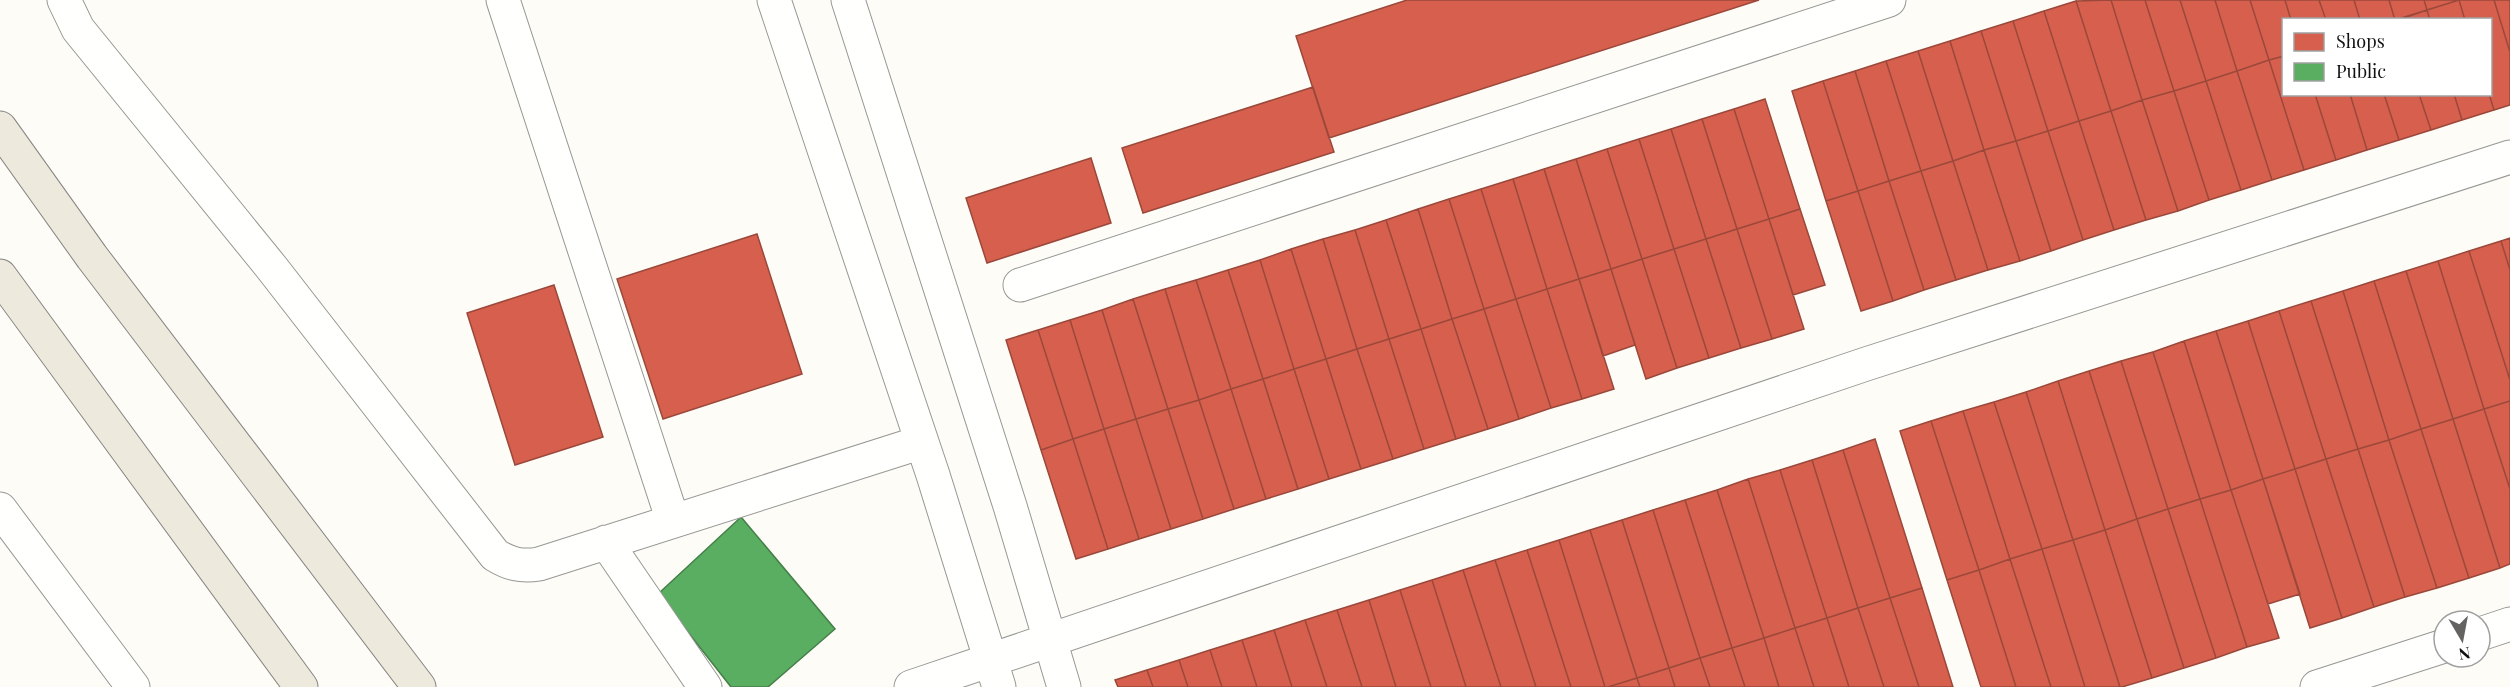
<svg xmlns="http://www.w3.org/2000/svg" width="2510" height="687" font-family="'Playfair Display',serif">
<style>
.shops{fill:#d6604d;stroke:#9b483b;stroke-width:1.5}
.public{fill:#5aae61;stroke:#447f49;stroke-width:1.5}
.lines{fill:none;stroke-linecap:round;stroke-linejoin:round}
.minor-casing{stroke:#979795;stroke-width:35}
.major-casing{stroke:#858482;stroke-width:35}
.minor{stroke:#fffffe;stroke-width:33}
.major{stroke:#ede9dc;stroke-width:33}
</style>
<rect width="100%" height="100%" fill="#fdfcf7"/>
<path class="shops" d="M1407 0H1759L1329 138 1296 36Z
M2111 0H2145L2174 91 2142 100Z
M2111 0 2142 100 2111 111 2076 1Z
M2145 0H2180L2206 81 2174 91Z
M2180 0H2215L2237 71 2206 81Z
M2215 0H2250L2269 60 2237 71Z
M2250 0H2285L2291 20H2284V56L2269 60Z
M2285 0H2319L2326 20H2291Z
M2319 0H2354L2360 20H2326Z
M2354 0H2389L2395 20H2360Z
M2389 0H2424L2427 10 2395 20Z
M2424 0H2459L2427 10Z
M2459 0 2465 20H2430L2427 10Z
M2459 0H2494L2510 52V105L2494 110 2489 94 2490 20H2465Z
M2494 0H2510V52Z
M2076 1 2111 111 2079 121 2044 11Z
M2427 10 2430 20H2398Z
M2044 11 2079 121 2048 131 2013 21Z
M2013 21 2048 131 2016 141 1981 31Z
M1981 31 2016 141 1984 150 1950 41Z
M1950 41 1984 150 1953 161 1918 51Z
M1918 51 1953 161 1921 171 1886 61Z
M2284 56V94H2315L2336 160 2304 170 2269 60Z
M2269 60 2304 170 2272 180 2237 71Z
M1886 61 1921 171 1889 181 1855 71Z
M1855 71 1889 181 1858 191 1823 81Z
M2237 71 2272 180 2241 190 2206 81Z
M1823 81 1858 191 1826 201 1792 91Z
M2206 81 2241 190 2209 200 2174 91Z
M1313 87 1334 152 1143 213 1122 148Z
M2174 91 2209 200 2178 211 2142 100Z
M2315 94H2350L2367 150 2336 160Z
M2350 94H2384L2399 140 2367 150Z
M2384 94H2419L2431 130 2399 140Z
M2419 94H2454L2462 120 2431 130Z
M2454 94H2489L2494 110 2462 120Z
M1765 99 1800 209 1769 219 1734 109Z
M2142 100 2178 211 2146 220 2111 111Z
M1734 109 1769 219 1737 229 1702 119Z
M2111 111 2146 220 2114 230 2079 121Z
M1702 119 1737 229 1706 239 1671 129Z
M2079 121 2114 230 2083 240 2048 131Z
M1671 129 1706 239 1674 249 1639 139Z
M2048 131 2083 240 2051 251 2016 141Z
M1639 139 1674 249 1642 259 1607 149Z
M2016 141 2051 251 2020 261 1984 150Z
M1607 149 1642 259 1611 269 1576 159Z
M1984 150 2020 261 1988 270 1953 161Z
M1091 158 1111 223 987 263 966 198Z
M1576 159 1611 269 1579 279 1544 169Z
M1953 161 1988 270 1956 280 1921 171Z
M1544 169 1579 279 1547 289 1513 179Z
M1921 171 1956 280 1924 290 1889 181Z
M1513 179 1547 289 1516 299 1481 189Z
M1889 181 1924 290 1893 301 1858 191Z
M1481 189 1516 299 1484 309 1449 199Z
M1858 191 1893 301 1861 311 1826 201Z
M1449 199 1484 309 1452 319 1418 209Z
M1418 209 1452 319 1421 329 1386 220Z
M1800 209 1825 285 1793 295 1769 219Z
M1769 219 1804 329 1772 339 1737 229Z
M1386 220 1421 329 1389 339 1355 230Z
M1737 229 1772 339 1741 348 1706 239Z
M1355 230 1389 339 1357 349 1323 239Z
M757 234 802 374 663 419 617 279Z
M2510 238V270L2501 241Z
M1323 239 1357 349 1326 359 1291 249Z
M1706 239 1741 348 1709 358 1674 249Z
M2501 241 2510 270V380L2469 251Z
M1291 249 1326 359 1294 369 1260 260Z
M1674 249 1709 358 1677 368 1642 259Z
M2469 251 2510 380V401L2484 409 2438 261Z
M1642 259 1677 368 1646 379 1611 269Z
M1260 260 1294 369 1263 379 1228 270Z
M2438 261 2484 409 2453 419 2406 271Z
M1611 269 1635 345 1603 356 1579 279Z
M1228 270 1263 379 1231 389 1196 280Z
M2406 271 2453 419 2421 429 2374 281Z
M1579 279 1614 389 1582 399 1547 289Z
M1196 280 1231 389 1199 400 1165 289Z
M2374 281 2421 429 2389 440 2343 291Z
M554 285 603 437 515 465 467 313Z
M1165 289 1199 400 1168 409 1133 299Z
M1547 289 1582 399 1551 408 1516 299Z
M2343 291 2389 440 2358 449 2311 301Z
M1133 299 1168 409 1136 419 1102 310Z
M1516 299 1551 408 1519 419 1484 309Z
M2311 301 2358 449 2326 459 2279 311Z
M1484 309 1519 419 1488 429 1452 319Z
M1102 310 1136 419 1104 429 1070 320Z
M2279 311 2326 459 2295 469 2248 321Z
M1452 319 1488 429 1456 439 1421 329Z
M1070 320 1104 429 1073 439 1038 330Z
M2248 321 2295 469 2263 479 2216 331Z
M1421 329 1456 439 1424 449 1389 339Z
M1038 330 1073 439 1041 450 1006 340Z
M2216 331 2263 479 2231 490 2184 341Z
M1389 339 1424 449 1393 459 1357 349Z
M2184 341 2231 490 2200 499 2153 352Z
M1357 349 1393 459 1361 469 1326 359Z
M2153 352 2200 499 2168 509 2121 361Z
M1326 359 1361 469 1329 479 1294 369Z
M2121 361 2168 509 2137 519 2089 371Z
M1294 369 1329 479 1298 489 1263 379Z
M2089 371 2137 519 2105 530 2058 381Z
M1263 379 1298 489 1266 499 1231 389Z
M2058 381 2105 530 2073 540 2026 392Z
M1231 389 1266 499 1234 509 1199 400Z
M2026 392 2073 540 2042 549 1994 402Z
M1199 400 1234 509 1203 519 1168 409Z
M2510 401V489L2484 409Z
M1994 402 2042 549 2010 559 1963 411Z
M1168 409 1203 519 1171 529 1136 419Z
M2484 409 2510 489V564L2500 568 2453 419Z
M1963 411 2010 559 1979 570 1931 421Z
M1136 419 1171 529 1139 539 1104 429Z
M2453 419 2500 568 2469 578 2421 429Z
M1931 421 1979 570 1947 580 1900 431Z
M1104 429 1139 539 1108 549 1073 439Z
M2421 429 2469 578 2437 588 2389 440Z
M1073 439 1108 549 1076 559 1041 450Z
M1875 439 1922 588 1890 598 1843 450Z
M2389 440 2437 588 2405 597 2358 449Z
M2358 449 2405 597 2374 607 2326 459Z
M1843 450 1890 598 1858 608 1812 460Z
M2326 459 2374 607 2342 618 2295 469Z
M1812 460 1858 608 1827 618 1780 470Z
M2295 469 2342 618 2310 628 2263 479Z
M1780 470 1827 618 1795 628 1748 479Z
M1748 479 1795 628 1764 638 1717 490Z
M2263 479 2300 594 2268 604 2231 490Z
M1717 490 1764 638 1732 648 1685 500Z
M2231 490 2279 638 2247 647 2200 499Z
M2200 499 2247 647 2216 658 2168 509Z
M1685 500 1732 648 1700 658 1653 510Z
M2168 509 2216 658 2184 668 2137 519Z
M1653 510 1700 658 1669 668 1622 520Z
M2137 519 2184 668 2152 678 2105 530Z
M1622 520 1669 668 1637 678 1590 530Z
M1590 530 1637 678 1608 687H1605L1559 540Z
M2105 530 2152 678 2122 687H2120L2073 540Z
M1559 540 1605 687H1571L1527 550Z
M2073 540 2120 687H2085L2042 549Z
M2042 549 2085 687H2051L2010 559Z
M1527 550 1571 687H1536L1495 560Z
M2010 559 2051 687H2016L1979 570Z
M1495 560 1536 687H1501L1463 570Z
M1463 570 1501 687H1466L1432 580Z
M1979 570 2016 687H1981L1947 580Z
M1432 580 1466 687H1431L1400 590Z
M1922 588 1953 687H1919L1890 598Z
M1400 590 1431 687H1396L1369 600Z
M1890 598 1919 687H1884L1858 608Z
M1369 600 1396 687H1362L1337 610Z
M1858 608 1884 687H1849L1827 618Z
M1337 610 1362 687H1327L1305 620Z
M1827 618 1849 687H1814L1795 628Z
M1305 620 1327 687H1292L1274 630Z
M1795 628 1814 687H1779L1764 638Z
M1274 630 1292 687H1257L1242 640Z
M1764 638 1779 687H1745L1732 648Z
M1242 640 1257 687H1222L1210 650Z
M1732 648 1745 687H1710L1700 658Z
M1210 650 1222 687H1188L1179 660Z
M1700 658 1710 687H1675L1669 668Z
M1179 660 1188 687H1153L1147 670Z
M1669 668 1675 687H1640L1637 678Z
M1147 670 1153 687H1118L1115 680Z
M1637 678 1640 687H1608Z"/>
<path class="public" d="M741 517 835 629 768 687H731L658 594Z"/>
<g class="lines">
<defs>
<path id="minor" d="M64 0 78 29 272 268 495 555C510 564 521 567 539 564L922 442
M503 0 673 521
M774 0 933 475 999 687
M848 0 1010 506 1064 687
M1020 285 1889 0
M0 509 133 687
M606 542 705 687
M2480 634 2510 624
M911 687 1866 364 2510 157
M2317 687 2444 646"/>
<path id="major" d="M0 128 92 257 419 687
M0 276 301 687"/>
</defs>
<use href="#minor" class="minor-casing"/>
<use href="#major" class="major-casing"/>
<use href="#minor" class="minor"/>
<use href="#major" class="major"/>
</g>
<rect x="2282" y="18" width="210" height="78" fill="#ffffff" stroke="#a0a0a0" stroke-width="1.5"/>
<rect x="2294" y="33" width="30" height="18" fill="#d6604d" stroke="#a0a0a0" stroke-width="1.5"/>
<text x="2336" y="48" font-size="18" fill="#111111">Shops</text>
<rect x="2294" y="63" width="30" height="18" fill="#5aae61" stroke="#a0a0a0" stroke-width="1.5"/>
<text x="2336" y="78" font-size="18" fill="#111111">Public</text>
<g transform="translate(2462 639) rotate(170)"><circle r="28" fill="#ffffff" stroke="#a0a0a0" stroke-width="1.5"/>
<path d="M0-4.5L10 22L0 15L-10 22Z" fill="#646362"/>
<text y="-9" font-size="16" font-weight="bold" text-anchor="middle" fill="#111111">N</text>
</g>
</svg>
